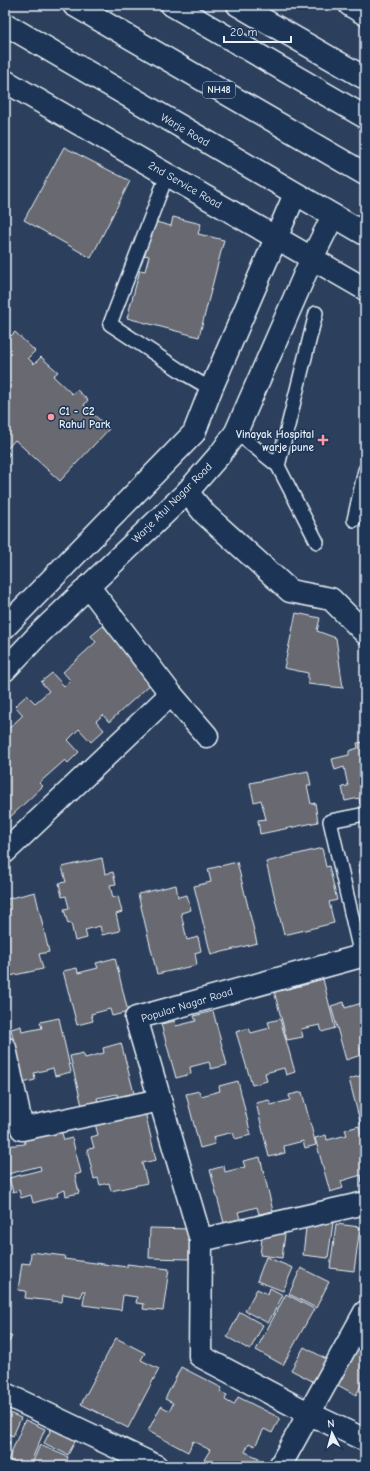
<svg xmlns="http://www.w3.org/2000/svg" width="370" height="1471" font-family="'Comic Neue',sans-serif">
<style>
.building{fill:#676971;stroke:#e8f1f8}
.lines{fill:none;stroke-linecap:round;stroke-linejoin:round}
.service-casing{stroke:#e8f1f8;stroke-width:16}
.minor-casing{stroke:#e8f1f8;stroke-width:25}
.tertiary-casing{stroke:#e8f1f8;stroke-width:25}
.trunk-casing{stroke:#e8f1f8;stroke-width:25}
.service{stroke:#1d3557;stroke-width:13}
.minor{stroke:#1d3557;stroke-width:22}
.tertiary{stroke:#1d3557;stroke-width:22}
.trunk{stroke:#1d3557;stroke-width:22}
.poi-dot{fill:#ff9aa2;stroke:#1d3557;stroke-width:1.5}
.labels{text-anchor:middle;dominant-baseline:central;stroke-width:3;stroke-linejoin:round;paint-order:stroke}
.shield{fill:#1d3557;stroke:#abb9c8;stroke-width:1}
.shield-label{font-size:10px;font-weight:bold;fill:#e8f1f8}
.street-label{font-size:11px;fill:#e8f1f8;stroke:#1d3557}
.poi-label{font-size:11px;font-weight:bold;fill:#e8f1f8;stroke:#1d3557;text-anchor:start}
</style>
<rect width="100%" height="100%" fill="#2c3f5c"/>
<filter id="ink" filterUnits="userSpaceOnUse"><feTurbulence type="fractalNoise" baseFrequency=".025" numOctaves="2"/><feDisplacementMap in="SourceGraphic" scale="8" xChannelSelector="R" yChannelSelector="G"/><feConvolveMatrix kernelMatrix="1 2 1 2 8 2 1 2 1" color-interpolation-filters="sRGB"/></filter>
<g filter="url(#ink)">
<path class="building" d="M64 147 130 181 91 258 24 220Z
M173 217 201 224 198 234 224 240 199 337 127 318 140 270 145 271 149 256 144 255 152 221 171 226Z
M5 330 11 336 15 332 35 351 28 358 34 364 41 357 58 372 53 376 72 394 77 390 88 400 84 405 109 429 60 481 15 440 6 450 10 454 5 459Z
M296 613 320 618 317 631 336 638 343 688 308 684V673L284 668Z
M103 626 154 681 109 722 103 715 96 721 104 730 91 742 79 729 68 740 79 752 68 763 65 760 39 783 43 786 7 820 5 818V732L23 715 15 706 27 695 35 703 49 691 41 682 52 673 64 686 70 680 63 672 96 642 91 636Z
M365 742V803L360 804 359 798 345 801 342 787 348 786 344 767 335 770 332 759 349 755V751L358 748 357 743Z
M308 771 311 785H307L311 804 315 803 318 822 260 834 258 820 266 819 261 800 254 802 250 783Z
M322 848 326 867 329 866 337 900 329 902 334 923 284 935 266 862Z
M102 858 105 874 113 872 116 884 110 885 113 898 118 896 122 912 116 914 120 931 102 935 100 926 85 930 87 938 75 941 71 923 68 924 64 909 69 908 66 896 62 897 59 883 66 882 62 867Z
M237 862 257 943 211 955 194 886 211 882 208 869Z
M365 864V893L358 865Z
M176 885 178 897 187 895 191 910 181 913 187 940 198 937 201 951 195 953 197 965 157 974 138 894Z
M35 892 49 952 39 954 43 969 5 977V906L8 905 7 899Z
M115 958 128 1012 112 1016 110 1009 91 1014 93 1021 77 1025 63 971 77 968 78 973 98 968 96 963Z
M322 975 335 1028 322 1032 320 1025 301 1029 303 1037 287 1040 273 987 287 983 288 989 308 984 306 978Z
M363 997H365V1047L360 1048 361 1055 346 1060 331 1006 344 1002 345 1008 365 1002Z
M213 1011 227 1065 211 1069 209 1062 190 1067 191 1074 176 1078 161 1024 175 1021 176 1026 196 1021 194 1016Z
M59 1018 71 1072 55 1076 53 1068 34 1073 35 1080 23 1083 11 1029 21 1026 22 1032 42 1028 40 1022Z
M280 1019 295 1072 286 1075 284 1068 265 1073 267 1081 252 1085 236 1032 249 1028 251 1033 270 1028 268 1022Z
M121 1043 135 1097 119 1101 117 1094 97 1098 99 1106 83 1110 70 1056 83 1053 85 1058 104 1053 103 1048Z
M363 1075 365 1081V1132L363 1133 349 1079Z
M238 1081 251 1135 235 1139 233 1132 213 1137 215 1144 200 1148 186 1094 199 1091 201 1096 220 1091 219 1086Z
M302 1092 316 1145 305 1148 303 1141 284 1146 285 1153 269 1157 256 1103 269 1100 271 1105 290 1100 289 1095Z
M145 1112 156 1160 142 1163 147 1183 111 1191 109 1183 100 1185 98 1178 94 1179 87 1149 94 1148 91 1137 98 1135 95 1123Z
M359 1126 365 1149V1182L362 1183 361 1175 341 1181 343 1188 330 1192 315 1138 326 1135 327 1140 347 1135 345 1130Z
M61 1130 64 1140 72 1138 81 1173 75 1175 79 1193 66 1196 65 1190 57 1193 58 1196 33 1203 31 1195 21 1198 19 1190 13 1192 9 1178 41 1170 40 1166 8 1174 5 1161V1146L25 1144 24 1139Z
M260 1157 273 1211 259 1214 257 1207 238 1212 240 1219 224 1223 210 1170 224 1166 225 1172 245 1167 243 1161Z
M307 1219 333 1223 328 1258 303 1255Z
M336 1224 360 1227 354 1271 330 1268Z
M286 1226 282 1258 260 1255 263 1230Z
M150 1228 190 1229 189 1259 149 1258Z
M365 1244V1257L361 1256Z
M31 1252 65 1256 64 1259 127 1267V1264L169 1269 163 1311 143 1309 144 1304 136 1303 137 1297 123 1295 121 1310 83 1305 85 1291H82L81 1297 63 1294 62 1302 25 1298 26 1291 18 1290 22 1263 30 1264Z
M266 1257 293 1268 283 1291 257 1281Z
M301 1268 329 1282 316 1308 289 1294Z
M270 1288 283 1295 268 1323 245 1311 257 1289 268 1294Z
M286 1294 314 1309 283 1365 256 1350Z
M240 1312 263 1325 250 1350 227 1337Z
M5 1333 12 1336 5 1350Z
M360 1335 365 1338V1378L356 1395 334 1383Z
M116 1338 145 1353 141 1360 159 1369 128 1428 81 1404Z
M304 1347 330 1361 318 1384 291 1370Z
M181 1367 222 1388 220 1392 227 1395 225 1400 234 1405 238 1397 280 1418 272 1433 264 1429 255 1446 249 1443 245 1452 259 1458 255 1466H215L204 1460 210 1450 193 1441 188 1452 148 1431 161 1406 170 1411 173 1403 165 1399Z
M5 1411 21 1418 13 1436 5 1433Z
M25 1420 45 1429 29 1466H23L8 1460Z
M56 1420 80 1432 68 1455 44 1443Z
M5 1440 10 1442 5 1453Z
M40 1445 68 1457 65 1466H31Z"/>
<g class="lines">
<defs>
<path id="service" d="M167 175 110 324 187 375 211 389
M236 432 278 466 317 542
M278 466 316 313
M354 520 365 470
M361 956 330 821 365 814"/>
<path id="minor" d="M350 5 365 14
M187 492 205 514 290 591 331 599 365 633
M88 586 171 694 207 736
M5 852 171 694
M365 955 136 1018 201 1240 200 1356 308 1413 365 1440
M5 1048 22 1129 160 1100
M201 1240 365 1203
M5 1394 156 1466
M280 1466 365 1312"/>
<path id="tertiary" d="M238 5 365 78
M5 24 365 234
M5 81 365 289
M5 627 194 433 211 389 295 194
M5 670 39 634 187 492 221 453 236 432 312 258 333 216"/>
<path id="trunk" d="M74 5 365 174
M172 5 365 117"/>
</defs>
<use href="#service" class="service-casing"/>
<use href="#minor" class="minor-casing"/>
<use href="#tertiary" class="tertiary-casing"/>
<use href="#trunk" class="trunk-casing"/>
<use href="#service" class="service"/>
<use href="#minor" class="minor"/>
<use href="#tertiary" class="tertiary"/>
<use href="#trunk" class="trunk"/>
</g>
</g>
<g class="poi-dot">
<circle cx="51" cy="417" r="4"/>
<path d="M321 434h4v4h4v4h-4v4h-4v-4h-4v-4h4z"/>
</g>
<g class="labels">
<rect class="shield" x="203" y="82" width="32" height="16" rx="3"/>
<g class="shield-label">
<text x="219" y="90">NH48</text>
</g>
<g class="street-label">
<text transform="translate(185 130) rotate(30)">Warje Road</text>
<text transform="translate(185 185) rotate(30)">2nd Service Road</text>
<text transform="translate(172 503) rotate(-45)">Warje Atul Nagar Road</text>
<text transform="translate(187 1005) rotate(-17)">Popular Nagar Road</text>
</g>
<g class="poi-label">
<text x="59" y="411">C1 - C2<tspan x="59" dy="13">Rahul Park</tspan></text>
<text x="314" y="434" text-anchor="end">Vinayak Hospital<tspan x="314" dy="13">warje pune</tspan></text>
</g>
</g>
<rect width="370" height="1471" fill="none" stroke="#1d3557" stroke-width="20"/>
<rect x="10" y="10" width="350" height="1451" fill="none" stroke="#e8f1f8" stroke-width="1.5" filter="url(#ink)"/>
<g transform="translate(332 1433) rotate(354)" stroke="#1d3557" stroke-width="3" paint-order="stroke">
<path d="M0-3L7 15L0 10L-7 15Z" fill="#e8f1f8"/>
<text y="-6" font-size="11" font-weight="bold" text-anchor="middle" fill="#e8f1f8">N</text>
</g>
<path d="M224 36v6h67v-6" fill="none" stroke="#e8f1f8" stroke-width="2"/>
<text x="230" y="36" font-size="12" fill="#e8f1f8" stroke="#1d3557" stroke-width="3" paint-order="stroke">20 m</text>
</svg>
